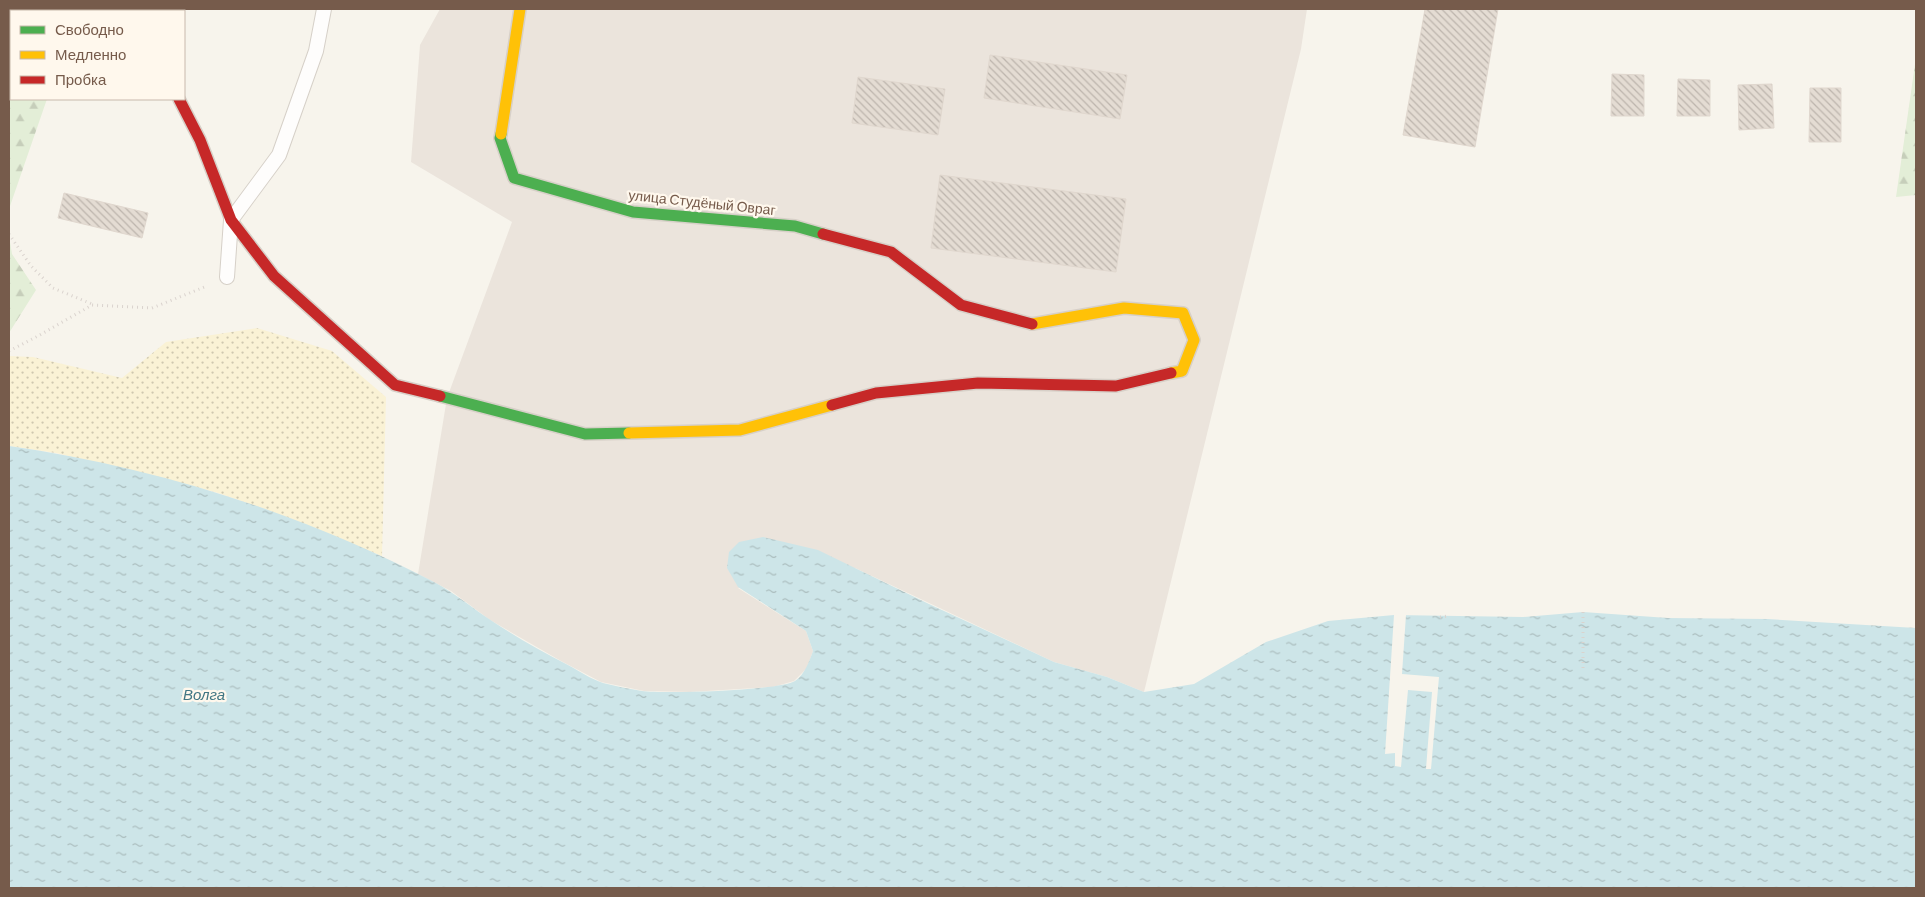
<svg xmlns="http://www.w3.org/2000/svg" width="1925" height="897" font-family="Barlow,sans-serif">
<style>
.industrial{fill:#ebe4dc}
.forest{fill:url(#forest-firs)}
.sand{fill:url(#sand-dots)}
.water{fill:url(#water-ripples)}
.pier{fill:#f7f4ec}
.building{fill:url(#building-back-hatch);stroke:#e0d7ce}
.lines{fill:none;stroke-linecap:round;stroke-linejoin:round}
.lane-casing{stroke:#d6d0c8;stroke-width:16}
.street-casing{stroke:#d6d0c8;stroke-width:29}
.fast-casing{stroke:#d7d0c8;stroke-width:14}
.slow-casing{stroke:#d7d0c8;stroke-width:14}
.jam-casing{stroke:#d7d0c8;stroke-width:14}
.path{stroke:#dad3ce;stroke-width:3;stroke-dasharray:1 4;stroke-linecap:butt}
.lane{stroke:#fefdfc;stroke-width:14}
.street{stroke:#fefdfc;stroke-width:26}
.fast{stroke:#4caf50;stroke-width:11}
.slow{stroke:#ffc107;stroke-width:11}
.jam{stroke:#c62828;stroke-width:11}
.labels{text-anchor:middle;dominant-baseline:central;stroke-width:4.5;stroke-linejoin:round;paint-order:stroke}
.street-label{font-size:14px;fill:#765b4b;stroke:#fff8ed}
.water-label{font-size:15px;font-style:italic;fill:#417683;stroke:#fff8ed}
</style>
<defs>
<pattern id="forest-firs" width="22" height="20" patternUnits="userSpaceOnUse" patternTransform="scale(1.25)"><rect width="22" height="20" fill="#e3eed7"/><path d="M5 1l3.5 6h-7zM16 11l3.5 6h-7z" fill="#c6ceba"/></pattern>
<pattern id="sand-dots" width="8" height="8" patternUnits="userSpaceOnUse" patternTransform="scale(1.25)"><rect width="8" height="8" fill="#faf2d5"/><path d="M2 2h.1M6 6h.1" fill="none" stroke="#cfc7af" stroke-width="1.8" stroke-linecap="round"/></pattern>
<pattern id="water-ripples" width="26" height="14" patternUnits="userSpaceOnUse" patternTransform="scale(1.25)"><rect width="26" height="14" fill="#cde5e8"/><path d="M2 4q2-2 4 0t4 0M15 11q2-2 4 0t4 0" fill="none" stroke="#abbdbe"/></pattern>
<pattern id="building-back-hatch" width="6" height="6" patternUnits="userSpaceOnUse" patternTransform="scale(1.25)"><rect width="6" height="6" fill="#e4dcd3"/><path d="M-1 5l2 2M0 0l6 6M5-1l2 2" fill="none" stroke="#bdb5ad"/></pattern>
</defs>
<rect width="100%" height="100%" fill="#f7f4ec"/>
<path class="industrial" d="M440 9H1307L1301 49 1144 692 1107 677 1054 662 855 568 738 588 806 631 813 651 807 668 794 681 773 687 690 692 644 691 601 682 561 661 490 620 451 591 418 574 447 398 512 222 411 162 420 45Z"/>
<path class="forest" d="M1916 57V195L1896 197Z
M9 73 11 74V99H47L9 209Z
M9 236 12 254 36 290 9 333Z"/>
<path class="sand" d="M257 328 332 351 386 397 382 556 265 509 215 492 56 453 9 446V356L33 357 122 378 166 342Z"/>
<path class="water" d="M9 446C155 467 302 513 434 582 455 593 472 608 492 621 516 637 542 652 568 665 579 671 591 679 603 683 616 686 629 689 642 691 664 694 778 691 795 681 805 674 809 662 813 651L806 631 738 587 727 568 729 552 739 542 763 537 818 550 929 604 1054 662 1107 677 1144 692 1194 684 1266 642 1328 621 1394 615 1523 617 1583 612 1668 618 1767 619 1916 628V888H9Z"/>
<path class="pier" d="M1394 615H1406L1402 674 1439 677 1431 769H1426L1432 692 1408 690 1401 767 1395 766V753L1385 754Z"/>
<path class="building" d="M1425 9H1498L1475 147 1403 135Z
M990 55 1127 75 1120 119 984 98Z
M1612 74 1644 75V116H1611Z
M858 77 945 89 938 135 852 123Z
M1678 79 1710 80V116H1677Z
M1772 84 1774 128 1739 130 1738 85Z
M1810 88H1841V142H1809Z
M940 175 1126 199 1116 272 931 248Z
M64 193 148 213 142 238 58 218Z"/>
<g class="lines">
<defs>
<path id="lane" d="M227 277 231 220 279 155 316 51 324 9"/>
<path id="street" d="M138 9 139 11"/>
<path id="fast" d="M501 134 500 138 514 178 633 212 795 226 823 234
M440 396 585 434 629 433"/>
<path id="slow" d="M501 134 520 9
M1032 324 1124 308 1183 313 1194 340 1182 371 1171 373
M629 433 740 430 832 405"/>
<path id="jam" d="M179 99 200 140 231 220 274 276 395 385 440 396
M823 234 891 252 961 305 1032 324
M832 405 876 393 978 383 1116 386 1171 373"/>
</defs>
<use href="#lane" class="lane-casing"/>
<use href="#street" class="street-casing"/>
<use href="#fast" class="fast-casing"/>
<use href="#slow" class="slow-casing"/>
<use href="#jam" class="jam-casing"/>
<path class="path" d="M9 234 31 266 53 288 92 304
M9 351 38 336 92 305 152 308 207 286
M1583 612V671
M1440 617 1449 616"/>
<use href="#lane" class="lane"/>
<use href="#street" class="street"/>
<use href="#fast" class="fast"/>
<use href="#slow" class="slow"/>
<use href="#jam" class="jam"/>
</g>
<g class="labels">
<g class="street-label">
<text transform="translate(702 202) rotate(6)">улица Студёный Овраг</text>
</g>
<g class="water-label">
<text x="204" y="694">Волга</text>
</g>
</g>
<rect width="1925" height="897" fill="none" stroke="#765b4b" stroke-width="20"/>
<rect x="10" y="10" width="175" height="90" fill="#fff8ed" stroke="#c8b9ac"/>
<rect x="20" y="26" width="25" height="8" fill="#4caf50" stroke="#c8b9ac"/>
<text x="55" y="35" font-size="15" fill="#765b4b">Свободно</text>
<rect x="20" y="51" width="25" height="8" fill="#ffc107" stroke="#c8b9ac"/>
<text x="55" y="60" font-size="15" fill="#765b4b">Медленно</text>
<rect x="20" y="76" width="25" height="8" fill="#c62828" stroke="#c8b9ac"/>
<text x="55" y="85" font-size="15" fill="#765b4b">Пробка</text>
</svg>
